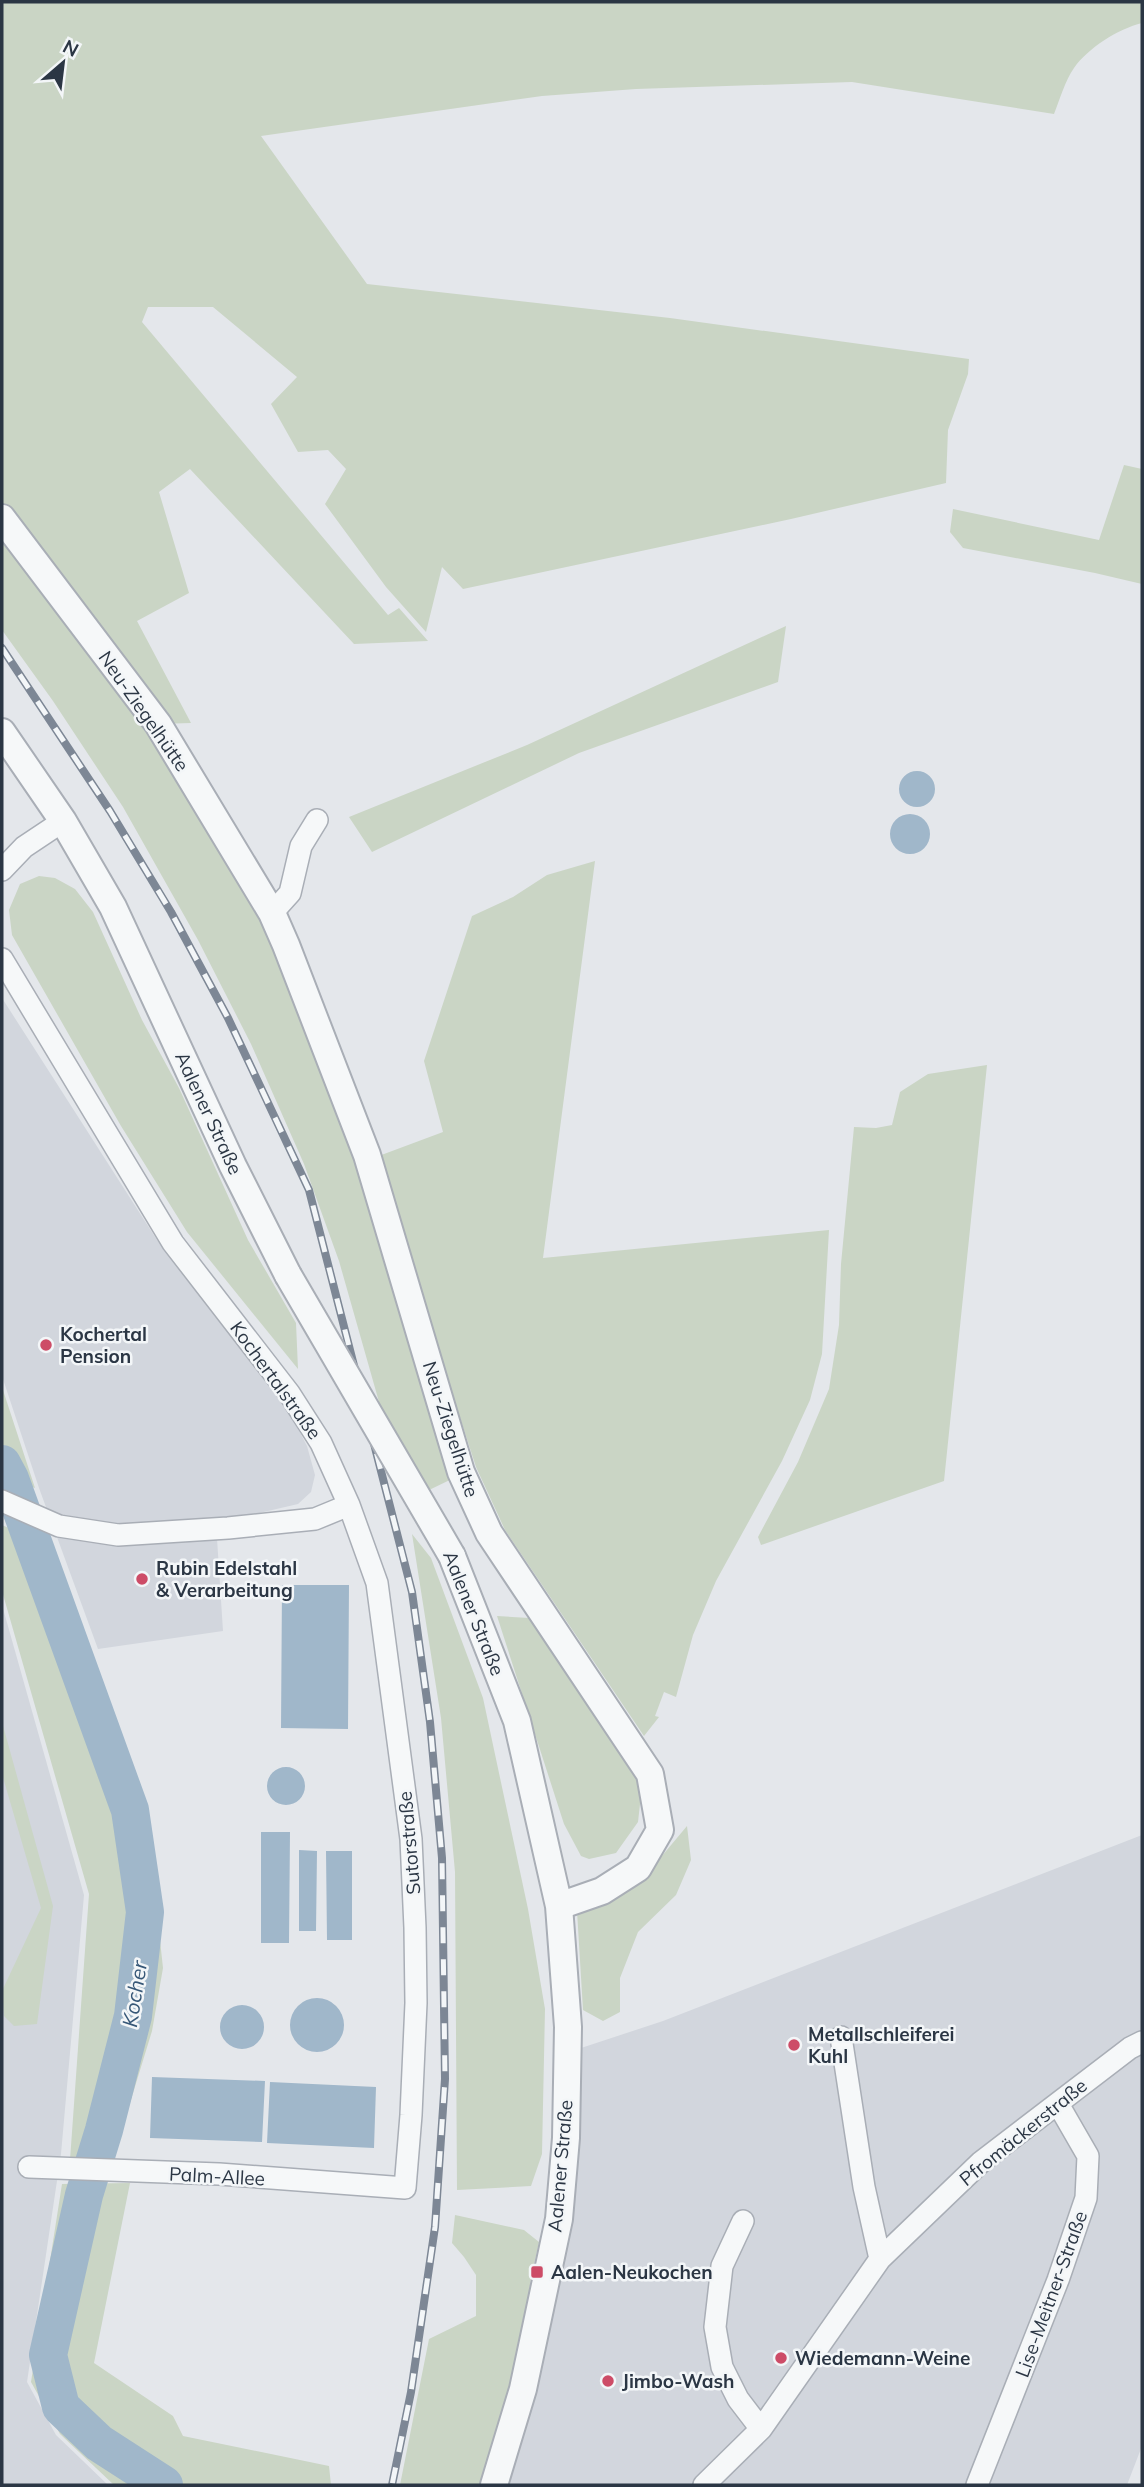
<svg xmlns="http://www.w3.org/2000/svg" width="1144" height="2487" font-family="Mulish,sans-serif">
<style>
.built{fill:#d2d6dd}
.green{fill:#cad5c5}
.water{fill:#a0b7ca}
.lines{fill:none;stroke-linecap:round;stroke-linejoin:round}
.stream{stroke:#a0b7ca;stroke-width:6}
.river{stroke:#a0b7ca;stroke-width:38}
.minor-casing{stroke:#a9aeb6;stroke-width:24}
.tertiary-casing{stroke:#a9aeb6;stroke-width:30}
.minor{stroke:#f6f8f9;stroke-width:21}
.tertiary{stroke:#f6f8f9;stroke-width:26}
.rail-casing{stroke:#7d8795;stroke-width:8}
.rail{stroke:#f3f6f8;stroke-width:5;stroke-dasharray:16;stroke-linecap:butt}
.tertiary-bridge-casing{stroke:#a9aeb6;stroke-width:30;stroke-linecap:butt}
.tertiary-bridge{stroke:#f6f8f9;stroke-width:26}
.poi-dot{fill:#cd4c67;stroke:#f3f6f8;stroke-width:2.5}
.labels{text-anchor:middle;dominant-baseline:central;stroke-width:5;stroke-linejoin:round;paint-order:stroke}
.street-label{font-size:19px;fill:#2b3644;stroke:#f3f6f8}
.poi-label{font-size:19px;font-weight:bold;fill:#2b3644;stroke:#f3f6f8;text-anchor:start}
.water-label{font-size:21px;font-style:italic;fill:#365777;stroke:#f3f6f8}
</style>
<rect width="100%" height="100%" fill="#e4e7eb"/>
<path class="built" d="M2 998 157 1240 281 1396 307 1446 315 1475 311 1492 298 1504 216 1523 223 1631 98 1649 39 1488 2 1376Z
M2 1605 84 1895 61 2154 27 2382 56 2435 108 2485H2Z
M1142 1835V2446L1127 2485H503L575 2050 663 2021Z"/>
<path class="green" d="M2 2H1142V23C1118 29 1088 48 1074 68 1065 81 1060 99 1054 114L852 82 636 89 542 96 261 136 367 284 670 318 969 359 968 374 948 430 946 483 791 519 463 589 442 567 426 632 386 587 325 504 346 469 328 450 298 452 271 404 297 377 213 307H148L142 322 388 615 399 608 428 641 354 644 190 469 159 492 189 593 137 621 191 723 158 724 152 730 265 919 359 1159 456 1477 427 1491 383 1416 339 1261 304 1164 251 1044 198 940 123 807 53 701 2 630Z
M1124 465 1142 469V584L1095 573 963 548 950 532 953 509 1099 540Z
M786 626 778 682 579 753 372 852 349 817 527 745Z
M595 861 543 1258 829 1230 822 1354 810 1400 782 1461 716 1581 693 1635 676 1697 664 1692 655 1716 659 1717 644 1736 505 1530 476 1467 376 1157 443 1132 424 1061 472 916 513 897 547 875Z
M39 876 55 878 75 889 93 912 142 1020 179 1088 248 1240 296 1323 298 1369 187 1232 121 1126 12 935 9 910 20 884Z
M987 1065 944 1481 761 1545 758 1537 798 1462 829 1389 839 1325 841 1264 854 1127 876 1128 892 1125 900 1092 928 1074Z
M2 1387 35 1488 19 1482 2 1468Z
M2 1525 48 1545 147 1820 163 1968 152 2031 115 2152 70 2160 89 1894 2 1591Z
M412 1534 431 1558 483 1698 528 1909 545 2009 542 2154 531 2186 457 2190 455 1872 441 1718Z
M497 1616 529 1618 642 1786 638 1822 616 1853 589 1859 581 1856 564 1824Z
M2 1722 53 1906 37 2024 14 2026 4 2016 2 1991 41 1908 2 1774Z
M687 1826 691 1860 676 1895 638 1932 620 1978V2012L603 2021 583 2010 577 1911 646 1875Z
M130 2183 94 2363 173 2416 183 2436 329 2466 331 2485H114L60 2434 31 2382 62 2184Z
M455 2215 524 2230 539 2242 531 2278 516 2386 482 2485H400L429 2339 476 2316V2275L464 2257 452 2243Z"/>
<path class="water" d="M899 789a18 18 0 1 1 36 0a18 18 0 1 1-36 0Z
M890 834a20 20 0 1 1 40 0a20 20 0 1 1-40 0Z
M282 1585H349L348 1729 281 1728Z
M267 1786a19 19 0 1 1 38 0a19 19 0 1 1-38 0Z
M261 1832H290L289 1943H261Z
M299 1850 317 1851 316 1931H299Z
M326 1851H352V1940H327Z
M290 2025a27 27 0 1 1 54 0a27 27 0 1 1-54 0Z
M220 2027a22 22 0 1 1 44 0a22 22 0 1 1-44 0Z
M152 2077 265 2081 262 2142 150 2138Z
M270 2082 376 2087 374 2148 267 2143Z"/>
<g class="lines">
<path class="stream" d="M72 2200 84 2195"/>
<path class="river" d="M2 1464 10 1479 130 1810 145 1912 133 2016 104 2130 84 2195 48 2355 61 2407 99 2443 164 2485"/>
<defs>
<path id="minor" d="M2 870 24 847 63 821
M272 913 290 893 301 846 317 820
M2 959 173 1243 289 1393 321 1443 349 1505 377 1583 411 1839 415 1928 416 2003 411 2115 405 2188 219 2174 29 2167
M2 1501 59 1526 118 1535 228 1528 315 1519 349 1505
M841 2037 864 2187 880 2259
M743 2221 722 2266 715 2327 722 2367 738 2399 761 2429
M704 2485 761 2429 880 2259 981 2162 1130 2048 1142 2042
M977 2485 1058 2280 1086 2198 1088 2156 1058 2104"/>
<path id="tertiary" d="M2 518 158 724 272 913 286 945 367 1155 461 1472 489 1533 650 1774 660 1830 638 1868 602 1891 559 1906
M2 732 63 821 113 907 233 1166 288 1275
M452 1556 517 1721 559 1906 568 2027 566 2138 559 2219 523 2389 494 2485"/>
</defs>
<use href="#minor" class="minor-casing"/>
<use href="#tertiary" class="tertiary-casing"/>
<use href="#minor" class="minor"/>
<use href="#tertiary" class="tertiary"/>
<defs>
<path id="rail" d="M2 648 110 811 171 912 228 1018 309 1190 412 1592 430 1722 442 1858 445 2079 435 2227 411 2392 392 2485"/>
</defs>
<use href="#rail" class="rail-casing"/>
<use href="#rail" class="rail"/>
<defs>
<path id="tertiary-bridge" d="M288 1275 452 1556"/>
</defs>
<use href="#tertiary-bridge" class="tertiary-bridge-casing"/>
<use href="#tertiary-bridge" class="tertiary-bridge"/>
</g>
<g class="poi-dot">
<circle cx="46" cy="1345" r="7"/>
<circle cx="142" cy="1579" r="7"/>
<circle cx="794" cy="2045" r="7"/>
<rect x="530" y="2265" width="14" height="14" rx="3.5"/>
<circle cx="781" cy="2358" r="7"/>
<circle cx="608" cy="2381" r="7"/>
</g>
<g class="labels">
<g class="street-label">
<text transform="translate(144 711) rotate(55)">Neu-Ziegelhütte</text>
<text transform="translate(209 1113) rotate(65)">Aalener Straße</text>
<text transform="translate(276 1380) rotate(54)">Kochertalstraße</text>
<text transform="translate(451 1429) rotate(72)">Neu-Ziegelhütte</text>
<text transform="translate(474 1613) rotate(68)">Aalener Straße</text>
<text transform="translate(409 1843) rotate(-95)">Sutorstraße</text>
<text transform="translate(1023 2132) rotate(-39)">Pfromäckerstraße</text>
<text transform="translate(560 2166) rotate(-85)">Aalener Straße</text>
<text transform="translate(217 2176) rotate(3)">Palm-Allee</text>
<text transform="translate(1051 2294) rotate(-70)">Lise-Meitner-Straße</text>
</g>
<g class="poi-label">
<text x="60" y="1334">Kochertal<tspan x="60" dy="22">Pension</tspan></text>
<text x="156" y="1568">Rubin Edelstahl<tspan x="156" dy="22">&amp; Verarbeitung</tspan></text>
<text x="808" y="2034">Metallschleiferei<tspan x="808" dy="22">Kuhl</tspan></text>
<text x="551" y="2272">Aalen-Neukochen</text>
<text x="795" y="2358">Wiedemann-Weine</text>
<text x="622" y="2381">Jimbo-Wash</text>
</g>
<g class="water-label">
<text transform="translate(134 1994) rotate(-81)">Kocher</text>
</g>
</g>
<rect width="1144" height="2487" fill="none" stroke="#2b3644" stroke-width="7"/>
<g transform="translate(63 63) rotate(28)" stroke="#f3f6f8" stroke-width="5" paint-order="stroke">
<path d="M0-5L12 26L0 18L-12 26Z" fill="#2b3644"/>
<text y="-10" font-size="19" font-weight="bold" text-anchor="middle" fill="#2b3644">N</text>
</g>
</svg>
